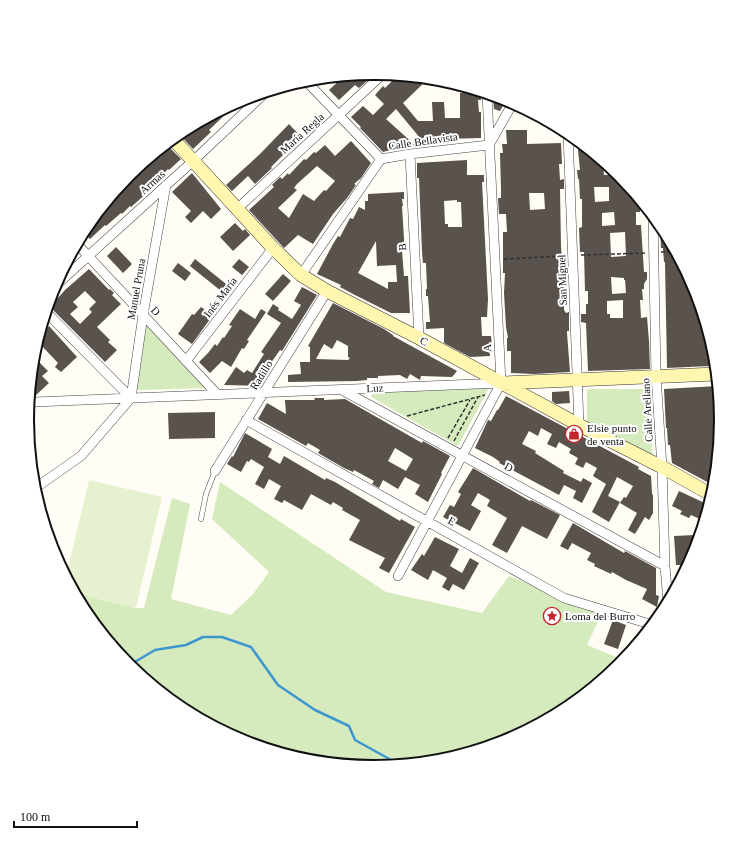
<svg xmlns="http://www.w3.org/2000/svg" width="748" height="841" font-family="'Times New Roman',serif">
<style>
.green{fill:#d5ebbd}
.pitch{fill:#e6f2cf}
.lines{fill:none;stroke-linecap:round;stroke-linejoin:round}
.stream{stroke:#3f96cf;stroke-width:2.5}
.building{fill:#5a524d;fill-rule:evenodd}
.lane-casing{stroke:#444;stroke-width:5.5}
.street-casing{stroke:#444;stroke-width:10}
.secondary-casing{stroke:#333;stroke-width:14}
.path{stroke:#333;stroke-width:1.5;stroke-dasharray:4 2;stroke-linecap:butt}
.lane{stroke:#fff;stroke-width:4.5}
.street{stroke:#fff;stroke-width:9}
.secondary{stroke:#fff6b0;stroke-width:13}
.labels{text-anchor:middle;dominant-baseline:central;stroke-width:4;stroke-linejoin:round;paint-order:stroke}
.street-label{font-size:11px;fill:#111;stroke:#fff}
.poi-label{font-size:11px;fill:#111;stroke:#fff;text-anchor:start}
.rim{fill:none;stroke:#111;stroke-width:2}
</style>
<rect width="100%" height="100%" fill="#fffdf5"/>
<path class="green" d="M146 324 207 388 137 390Z
M490 386 458 446 371 397 372 393Z
M587 389H648L653 460 587 422Z
M220 482 386 592 482 613 509 576 602 613 587 645 624 660 619 666 567 709 507 741 451 758 429 755 430 762 374 767 306 761 241 741 181 709 128 666 85 613 79 601V598L75 593 136 608H144L172 498 190 504 171 599 231 615 253 594 269 572 212 519Z"/>
<path class="pitch" d="M89 480 162 497 136 608 75 593 66 577Z"/>
<g class="lines">
<path class="stream" d="M130 667 133 663 155 650 186 645 203 637H222L251 647 278 685 315 710 349 726 355 740 393 761 392 766"/>
</g>
<path class="building" d="M375 74 359 88 355 85 339 100 329 90 343 77Z
M397 76 428 79 403 103 418 121H433L432 102H444L445 118H460V93L480 92 481 100H478L479 112H481V138L445 139V143L425 144 396 109 386 119 416 146 401 147 383 152 360 128 361 127 351 117 363 106 373 115 384 104 375 95 383 86 385 88Z
M493 96 506 100 500 111 494 109Z
M233 104 234 106 209 130 211 132 193 149 180 135 185 130Z
M289 124 303 139 295 147 294 145 285 153 271 167 272 168 255 184 248 176 232 191 226 185 260 154Z
M506 130H527V144L561 143 562 164H559L560 180 564 179V189H560L561 247 563 274H564V310L566 313 569 312V331H567V333L570 372 534 374 511 373V351H507V338H508L506 327 504 293 505 273H503V232H507L506 214H499L498 198H501V189L500 153H503L502 144H507ZM529 193H544L545 209 530 210Z
M577 140 603 162 604 175 618 174 640 200V212H636V225H641L644 272H647V279L644 284V289H642L643 300H640L641 318 647 317 649 341 650 369 588 371 586 323 581 322V314H586V304H588V291H585L584 252H580L579 228 582 227V199H580L579 179H578L577 170H580ZM594 187H609V201L595 202ZM614 212 615 225 602 226V213ZM625 232 626 256 611 257 610 233ZM611 277 624 278V280H625L626 293 612 294ZM623 300V318H610V314H607V301Z
M351 141 371 163 361 178 354 184 356 185 347 198 333 214 313 244 298 235 284 248 249 210 274 187 272 185 280 177 282 179 288 173 289 175 304 159 306 160 314 152 316 153 325 145 335 156ZM317 166 335 181 326 191 324 190 314 201 303 194 289 218 278 208 297 190 294 188 297 184Z
M167 145 181 159 169 170 168 169 147 191 148 192 131 207 130 206 122 214 121 213 106 226 105 225 90 239 83 233 89 223 129 175 130 174 133 176Z
M467 160V175H484V182H482L488 299 487 317H481L482 336H491L492 346H489L490 356 470 357 444 343V328L426 329V322H430L428 296H426V289H427L426 263H423L422 252 419 178H417V163ZM457 200V202H461L462 227H448V224H445L444 201Z
M192 173 221 209 211 219 203 211 191 223 185 217 191 211 172 192Z
M404 192V199H402L403 206H402L404 239V251H402L404 276H408L410 313H391L353 294 340 287 341 285 317 274 333 244 338 236 340 237 350 218 353 219 359 207 365 210V201H368V194ZM376 241 377 266 396 265 397 282H388V289L358 273Z
M235 223 243 231 245 229 250 235 233 251 220 237Z
M660 225 695 288 714 353 715 364H710V366L667 368 665 262H664L663 248H661Z
M116 247 132 264 123 273 107 256Z
M195 259 231 288 226 295 190 266Z
M239 259 249 267 242 275 232 267Z
M178 263 191 273 185 281 172 271Z
M89 269 109 290 110 289 114 293 112 295 121 304 97 327 110 340 108 342 117 350 105 362 50 307 65 290ZM85 291 96 302 89 309 92 312 80 324 70 314 78 307 73 302Z
M283 274 291 281 273 301 265 294Z
M302 287 317 295 282 351 280 350 268 367 271 369 261 386 224 385 236 367 244 373 247 370 252 373 264 354 261 352 281 323 267 314 273 304 279 308 278 310 292 319 301 305 294 301Z
M333 303 384 329 393 335V336L457 371 452 377 421 376 420 380 410 374 407 379 400 375 378 376V378H367V380L357 381 288 382V375L301 374 300 362H310V347L308 346ZM337 340 348 346V357L350 358 348 360 316 359 324 344 332 349Z
M201 307 213 315 192 344 178 334 192 314 194 315Z
M240 309 255 319 261 309 266 312 247 340 249 341 244 349 242 348 231 367 222 361 210 373 199 362 208 353 215 344 217 346 223 337 224 338 232 326 229 325Z
M43 323 47 328 49 326 77 357 61 372 55 367 58 363 41 345 34 353Z
M33 356 48 371 42 376 49 383 36 395 30 391Z
M718 386 721 421 715 484H711L672 463 670 445H668L667 428H666L664 389Z
M569 391 570 403 556 404 552 401V392Z
M506 396 626 460 639 467 638 469 651 476 652 494 653 495V513L649 520 645 517 635 534 628 530 637 513 620 503 624 497 626 498 633 486 617 477 608 496 620 502 609 522 592 512 606 484 593 476 597 468 586 462 583 468 575 464 578 458 569 453 571 449 559 442 556 448 547 444 552 434 541 428 538 436 529 431 522 444 536 451 535 453 564 471 563 473 581 482 583 478 592 483 582 503 573 498 576 491 564 485 559 495 499 463 500 462 493 457 475 448 488 420 491 421 497 410H498Z
M314 398H324V400L345 399 422 443 423 441 450 456 441 473 442 474 428 502 415 494 420 485 405 477 398 489 383 480 379 488 372 484 374 481 354 470 353 472 344 468 318 453 320 450 308 443 306 446 258 419 267 403 286 414 285 400H315ZM395 448 413 459 406 471 388 461Z
M215 412V438L169 439 168 413Z
M245 433 272 449 268 457 280 464 284 456 325 480 326 478 335 482 400 521 401 519 415 527 389 573 379 568 385 558 349 540 360 520 342 510 343 508 333 502 331 505 311 494 302 510 284 500 282 503 274 499 281 486 269 479 264 489 255 484 264 467 251 459 249 462 247 461 241 472 227 464 232 456 233 457Z
M473 468 530 501 531 500 560 515 547 539 522 526 507 553 492 545 507 518 487 506 490 500 478 493 471 505 481 511 470 531 443 517 450 505 454 507 461 494 458 492Z
M679 491 709 505 704 521 691 515 689 518 680 514 682 511 672 506Z
M573 523 624 553 625 551 656 568V595L659 596 657 607 642 599 647 589 626 580 612 572 611 574 594 566 595 564 587 560 591 553 572 543 568 550 560 546Z
M694 535V546H697L689 565H676L674 536Z
M435 537 459 549 450 566 462 573 470 558 479 563 464 590 453 584 449 591 442 587 447 578 433 570 428 580 411 570 422 554 424 556Z
M613 620 626 625 618 649 604 644Z"/>
<g class="lines">
<defs>
<path id="lane" d="M201 519 206 494 215 471"/>
<path id="street" d="M305 80 381 159
M568 133 579 425
M410 154 419 338
M237 209 383 74
M653 216 656 376 662 467 665 566 668 602
M77 244 217 394
M301 275 381 159 410 154 489 145 513 103
M53 288 193 161 265 93
M46 312 131 398
M186 361 273 248
M342 390 665 566
M29 397 34 402 501 383
M131 398 143 315 166 185
M246 420 564 598 653 625
M215 471 327 291
M34 489 81 456 131 398
M398 576 501 383 487 94"/>
<path id="secondary" d="M173 139 273 248 301 275 327 291 419 338 579 425 662 467 712 495
M502 383 716 374"/>
</defs>
<use href="#lane" class="lane-casing"/>
<use href="#street" class="street-casing"/>
<use href="#secondary" class="secondary-casing"/>
<path class="path" d="M661 252H675
M581 255 646 253
M504 259 564 256
M407 416 485 395
M448 438 470 400
M454 441 478 397"/>
<use href="#lane" class="lane"/>
<use href="#street" class="street"/>
<use href="#secondary" class="secondary"/>
</g>
<defs>
<symbol id="shop-ring" viewBox="-11 -11 22 22"><circle r="9.5" fill="#fff" stroke="#c4262e" stroke-width="1.5"/><path d="M-5-2.5h2.3a2.7 3.5 0 0 1 5.4 0H5L5.5 6h-11ZM-1.5-2.5h3a1.5 2.3 0 0 0-3 0Z" fill="#c4262e"/></symbol>
<symbol id="sight-ring" viewBox="-11 -11 22 22"><circle r="9.5" fill="#fff" stroke="#c4262e" stroke-width="1.5"/><path d="M0-6L1.8-2.2L6-1.7L2.9 1.2L3.7 5.4L0 3.3L-3.7 5.4L-2.9 1.2L-6-1.7L-1.8-2.2Z" fill="#c4262e"/></symbol>
</defs>
<g fill-rule="evenodd">
<use href="#shop-ring" x="564" y="424" width="20" height="20"/>
<use href="#sight-ring" x="542" y="606" width="20" height="20"/>
</g>
<g class="labels">
<g class="street-label">
<text transform="translate(302 133) rotate(-42)">María Regla</text>
<text transform="translate(423 141) rotate(-8)">Calle Bellavista</text>
<text transform="translate(152 182) rotate(-42)">Armas</text>
<text transform="translate(402 247) rotate(-93)">B</text>
<text transform="translate(562 280) rotate(-92)">San Miguel</text>
<text transform="translate(136 289) rotate(-80)">Manuel Pruna</text>
<text transform="translate(220 297) rotate(-53)">Inés María</text>
<text transform="translate(156 311) rotate(47)">D</text>
<text transform="translate(424 341) rotate(28)">C</text>
<text transform="translate(487 348) rotate(-93)">A</text>
<text transform="translate(261 375) rotate(-58)">Radillo</text>
<text transform="translate(375 388) rotate(-2)">Luz</text>
<text transform="translate(647 410) rotate(-93)">Calle Arellano</text>
<text transform="translate(509 467) rotate(29)">D</text>
<text transform="translate(452 521) rotate(29)">E</text>
</g>
<g class="poi-label">
<text x="587" y="428">Elsie punto<tspan x="587" dy="13">de venta</tspan></text>
<text x="565" y="616">Loma del Burro</text>
</g>
</g>
<path d="M0 0H748V841H0ZM34 420a340 340 0 1 1 680 0a340 340 0 1 1-680 0Z" fill="#fff" fill-rule="evenodd"/>
<path class="rim" d="M34 420a340 340 0 1 1 680 0a340 340 0 1 1-680 0Z"/>
<path d="M14 821v6h123v-6" fill="none" stroke="#111111" stroke-width="2"/>
<text x="20" y="821" font-size="12" fill="#111111" stroke="#ffffff" stroke-width="3" paint-order="stroke">100 m</text>
</svg>
